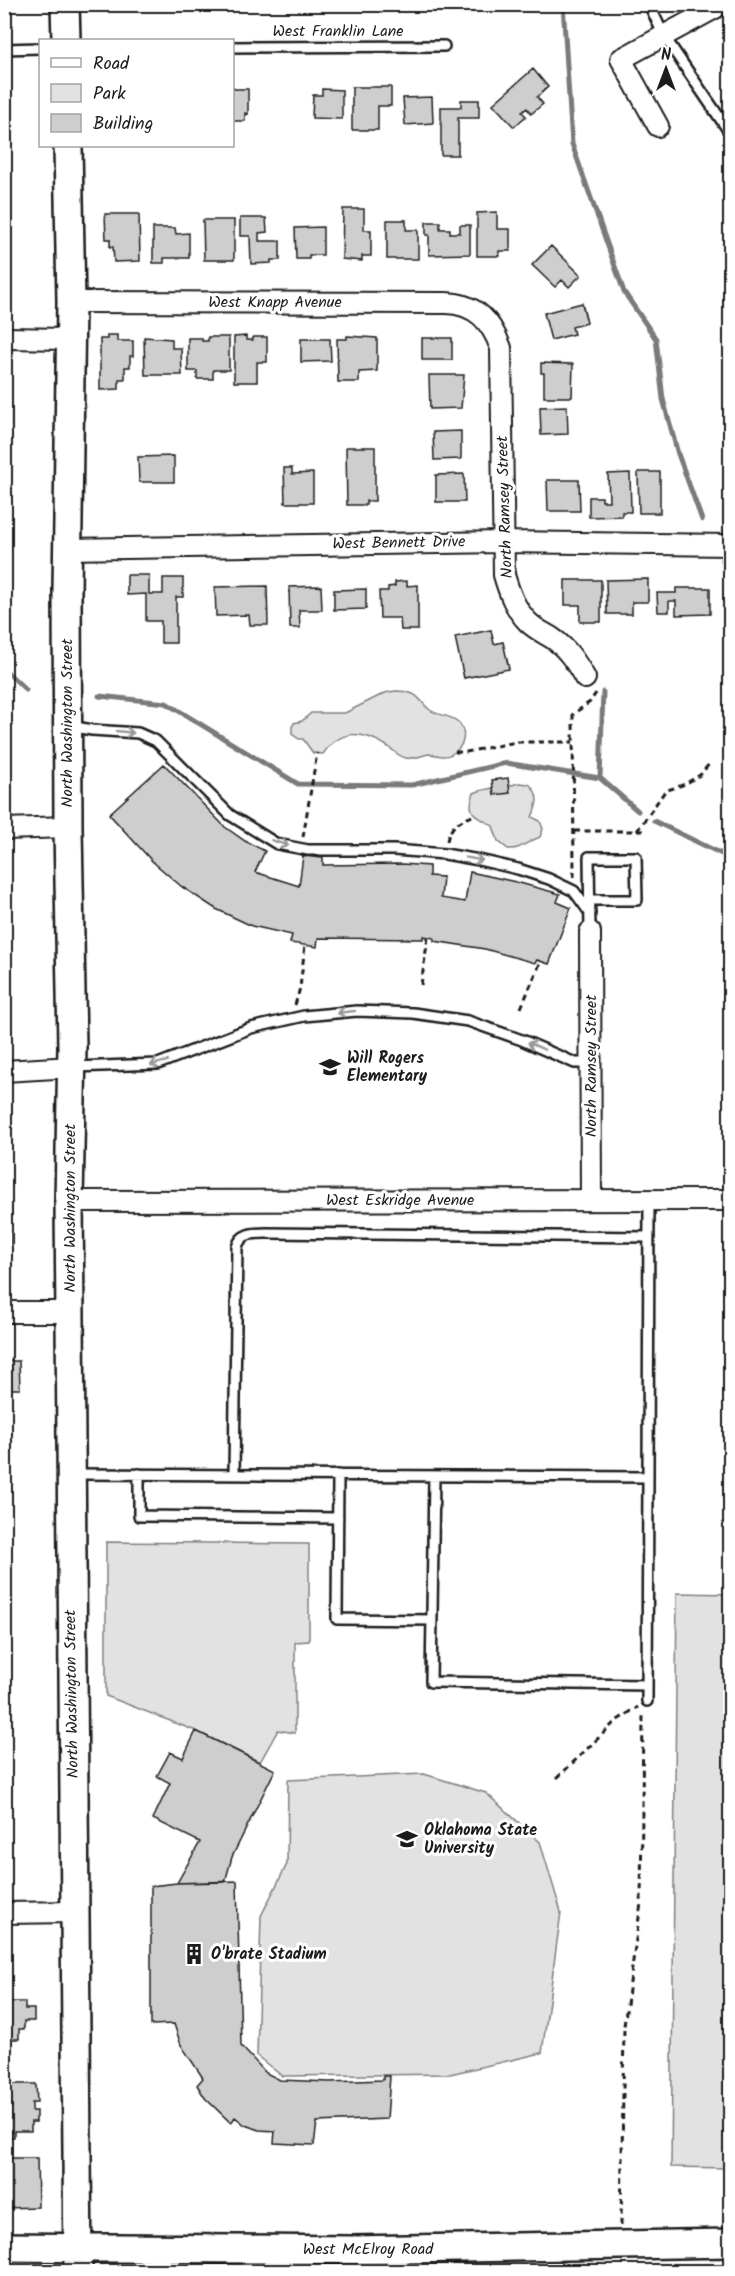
<svg xmlns="http://www.w3.org/2000/svg" width="735" height="2276" font-family="Kalam,sans-serif">
<style>
.green{fill:#e2e2e2;stroke:#7f7f7f;stroke-width:1.5}
.lines{fill:none;stroke-linecap:round;stroke-linejoin:round}
.stream{stroke:#7a7a7a;stroke-width:5}
.building{fill:#cecece;stroke:#1c1c1c;stroke-width:1.5}
.lane-casing{stroke:#1c1c1c;stroke-width:14}
.street-casing{stroke:#1c1c1c;stroke-width:24}
.secondary-casing{stroke:#1c1c1c;stroke-width:32}
.path{stroke:#1c1c1c;stroke-width:3;stroke-dasharray:6 4.5;stroke-linecap:butt}
.lane{stroke:#fff;stroke-width:9}
.street{stroke:#fff;stroke-width:20}
.secondary{stroke:#fff;stroke-width:27}
.oneway{stroke:#999}
.labels{text-anchor:middle;dominant-baseline:central;stroke-width:6;stroke-linejoin:round;paint-order:stroke}
.street-label{font-size:16px;fill:#1c1c1c;stroke:#fff}
.poi-label{font-size:16px;font-weight:bold;fill:#1c1c1c;stroke:#fff;text-anchor:start}
</style>
<rect width="100%" height="100%" fill="#fff"/>
<filter id="ink" filterUnits="userSpaceOnUse"><feTurbulence type="fractalNoise" baseFrequency=".0167" numOctaves="2"/><feDisplacementMap in="SourceGraphic" scale="12" xChannelSelector="R" yChannelSelector="G"/><feConvolveMatrix kernelMatrix="1 2 1 2 8 2 1 2 1" color-interpolation-filters="sRGB"/></filter>
<g filter="url(#ink)">
<path class="green" d="M395 691C401 691 407 691 413 694 420 697 423 705 430 710 440 717 460 715 463 731 466 744 455 756 443 756 438 756 434 754 429 754 421 755 414 760 406 758 397 756 394 750 387 746 362 731 341 728 323 754L313 753 303 739H299L292 734V727L294 723 302 721 311 713H345L385 693Z
M519 783 529 784C540 794 538 804 532 817L540 821 543 829 540 837C528 841 521 850 508 849L498 841 493 826C478 816 465 815 474 793 488 787 504 788 519 783Z
M106 1542 309 1544V1641L295 1642V1733L278 1730 260 1762 196 1731 106 1696Z
M677 1593 730 1594V2168L671 2167Z
M424 1774 486 1793 540 1842 561 1912 542 2053 450 2074 282 2076 257 2056 261 1916 287 1864 288 1780Z
M124 2269 482 2270V2272L122 2271Z"/>
<g class="lines">
<path class="stream" d="M563 4 572 144 624 292 656 339 663 399 678 454 702 520
M723 560 730 587
M4 669 26 690
M603 692 600 778 638 811
M99 696 166 703 298 784 412 785 506 763 600 778
M654 821 730 858"/>
</g>
<path class="building" d="M398 4H420L421 9 398 10Z
M533 69 548 87 537 97 543 104 531 114 527 108 522 112 526 116 514 127 493 104Z
M232 86 234 89H248V114L245 113V121H232Z
M352 87H391V106H378V130H352Z
M322 89 342 90V119L312 118 313 95H322Z
M432 97 433 123 405 125 403 98Z
M461 100H479V118H458V155H441V107H461Z
M343 209H364V230H371V256H362V261L342 259Z
M497 212V229H510V251H499V256H477V213Z
M105 214H139L140 261 114 262 113 247H110V239H106Z
M240 218H266L267 232 259 233V241H280V260H271V263L251 264 250 236H240Z
M203 220H234V260H204Z
M387 220H406V230H418V259H387Z
M426 222H440V229H450V233H460V225H470V254L429 255V235H426Z
M323 227V255H309V259H296L295 228Z
M153 228H175L176 234 189 233V258H164V263H153Z
M551 246 581 275 569 287 562 280 555 287 532 265Z
M582 303 587 323 572 327 574 334 551 340 544 313Z
M107 335H117V341H133V356H130V367H125V379H119V389L100 390V339H107Z
M246 336V340H253V337H267V362H257V382H234V337Z
M347 336 377 338V371L359 372V382H338L337 339H347Z
M144 337 172 339V348H181L182 375H145Z
M208 337H229V370H213V379H197V371H188V338H202V341H208Z
M422 338H452V360H422Z
M301 339H330L331 361 301 362Z
M541 363 573 364 572 397H544V373H541Z
M429 375H464L461 408 430 409Z
M4 387H9V427H4Z
M567 406 568 434 541 435 540 407Z
M461 431V459L434 460 433 432Z
M346 447H375V501H366V505H347Z
M174 456V482H139L138 457Z
M284 468H292V474L313 473V503H285Z
M638 472H660V513H639Z
M630 473 631 512H622V516L589 517V497H602V501H609L608 474Z
M464 474 465 502H436V475Z
M547 480H579L580 511H548Z
M127 575H149V594H163V578H183V597H176V643H161V621H146V594L127 595Z
M648 579V602H632V614H607L606 580Z
M565 580H601V622H580V605H565Z
M407 581V586L418 585V630H401L400 618H380L379 591H388V587L395 586V582Z
M267 586 268 625H250L249 615 216 616 215 587Z
M321 586 322 610H299L300 628H290L289 587Z
M676 588H710V614L676 615V601H669V612H658L657 593H676Z
M366 589V609L334 610V590Z
M491 630 494 644 503 642 509 669 464 678 455 637Z
M164 764 225 827 245 841 265 851 255 872 299 886 303 856 323 858V865L402 864 429 866V876L443 877 441 898 465 902 470 872 516 882 560 894 557 902 571 908 549 964 537 960 535 963 485 949 434 941V938L423 936V939L318 938 317 947 290 943 292 935 252 926 216 909 182 887 152 861 109 814Z
M508 778 510 793 494 795 492 780Z
M4 984H7V1025H4Z
M4 1230H10V1269H4Z
M4 1361H19L20 1389H4Z
M196 1731 275 1770 232 1857 225 1882 177 1883 200 1842 153 1819 170 1783 157 1776 170 1752 183 1758Z
M237 1881 241 2046 266 2073 280 2080 330 2082 383 2080V2076H390L387 2119 317 2122 314 2145 274 2143 275 2131 259 2130 245 2125 235 2117 231 2123 205 2098 197 2085 203 2078 181 2045 174 2024 151 2025V1886L177 1883Z
M4 2002H25V2009H34V2021H24V2029H19V2039H4Z
M4 2084H36L37 2103H32V2111H36V2122H31V2131H14V2137H4Z
M7 2158H37L38 2207 4 2208Z"/>
<g class="lines">
<defs>
<path id="lane" d="M649 4 664 36 730 133
M232 47 444 46
M4 49 40 48
M70 726 92 730 138 733 156 741 230 815 277 844 308 850H394L445 854 479 860 518 869 549 879 574 891 590 913
M590 900H637L636 857H589L590 932
M74 1067 158 1064 251 1028 304 1016 357 1011 413 1013 468 1021 522 1040 575 1063H591
M73 1474 648 1477 649 1200
M139 1474V1516L338 1518
M234 1475 237 1247C241 1233 253 1233 266 1233L649 1237
M338 1475 337 1619 432 1620
M434 1476 431 1682 647 1685
M647 1701 648 1477"/>
<path id="street" d="M658 126 621 59 715 8 714 4
M71 302 446 303C476 304 491 321 501 348L504 575C509 592 515 609 528 622 535 629 544 633 552 638 567 648 576 662 585 678
M4 338 70 339
M67 549 504 542 730 545
M4 829 68 827
M590 932 591 1200
M4 1071 72 1067
M69 1201 730 1200
M4 1312H70
M4 1913 75 1912"/>
<path id="secondary" d="M65 4 66 40
M68 146 71 302 67 591 68 827 72 1047 69 1201 78 2272
M4 2247 352 2250 730 2243"/>
</defs>
<use href="#lane" class="lane-casing"/>
<use href="#street" class="street-casing"/>
<use href="#secondary" class="secondary-casing"/>
<path class="path" d="M455 752H466L516 742H573
M574 831H647
M637 831 665 791 685 784 700 775 710 763
M303 837 317 753
M447 841C450 825 461 820 475 815
M574 877 573 714 590 702 596 693
M421 985 428 937
M295 1005 300 988 305 945
M521 1008 541 961
M557 1778 616 1721 638 1707
M621 2225 624 2026 641 1903 643 1714"/>
<use href="#lane" class="lane"/>
<use href="#street" class="street"/>
<use href="#secondary" class="secondary"/>
</g>
<defs><path id="oneway-shaft" d="M-6 0H5M1.5-3L5.5 0L1.5 3" fill="none" stroke-width="1.6" stroke-linecap="round" stroke-linejoin="round" transform="scale(1.5)"/></defs>
<g class="oneway">
<use href="#oneway-shaft" transform="translate(125 732) rotate(6)"/>
<use href="#oneway-shaft" transform="translate(280 843) rotate(19)"/>
<use href="#oneway-shaft" transform="translate(474 859) rotate(10)"/>
<use href="#oneway-shaft" transform="translate(346 1012) rotate(174)"/>
<use href="#oneway-shaft" transform="translate(536 1046) rotate(-156)"/>
<use href="#oneway-shaft" transform="translate(159 1063) rotate(166)"/>
</g>
</g>
<defs>
<symbol id="school-bare" viewBox="-9 -9 18 18"><path d="M0-5L7-2L0 1L-7-2ZM-4 1L0 2.5L4 1V4Q0 6-4 4Z" fill="#1c1c1c" stroke="#fff" stroke-width="2.5" paint-order="stroke"/></symbol>
<symbol id="university-bare" viewBox="-9 -9 18 18"><path d="M0-5L7-2L0 1L-7-2ZM-4 1L0 2.5L4 1V4Q0 6-4 4Z" fill="#1c1c1c" stroke="#fff" stroke-width="2.5" paint-order="stroke"/></symbol>
<symbol id="building-bare" viewBox="-9 -9 18 18"><path d="M-4-6H4V6H1V3H-1V6H-4ZM-2.5-4.3h1.7v1.8h-1.7ZM.8-4.3h1.7v1.8H.8ZM-2.5-1h1.7V.8h-1.7ZM.8-1h1.7V.8H.8Z" fill="#1c1c1c" stroke="#fff" stroke-width="2.5" paint-order="stroke"/></symbol>
</defs>
<g fill-rule="evenodd">
<use href="#school-bare" x="315" y="1052" width="30" height="30"/>
<use href="#university-bare" x="392" y="1824" width="30" height="30"/>
<use href="#building-bare" x="179" y="1939" width="30" height="30"/>
</g>
<g class="labels">
<g class="street-label">
<text x="338" y="31">West Franklin Lane</text>
<text x="275" y="302">West Knapp Avenue</text>
<text transform="translate(505 507) rotate(-92)">North Ramsey Street</text>
<text transform="translate(399 543) rotate(-1)">West Bennett Drive</text>
<text transform="translate(67 723) rotate(-90)">North Washington Street</text>
<text transform="translate(591 1066) rotate(-90)">North Ramsey Street</text>
<text x="400" y="1200">West Eskridge Avenue</text>
<text transform="translate(70 1208) rotate(-90)">North Washington Street</text>
<text transform="translate(72 1694) rotate(-91)">North Washington Street</text>
<text x="368" y="2249">West McElroy Road</text>
</g>
<g class="poi-label">
<text x="347" y="1058">Will Rogers<tspan x="347" dy="18">Elementary</tspan></text>
<text x="424" y="1830">Oklahoma State<tspan x="424" dy="18">University</tspan></text>
<text x="211" y="1954">O'brate Stadium</text>
</g>
</g>
<rect width="735" height="2276" fill="none" stroke="#fff" stroke-width="24"/>
<rect x="12" y="12" width="711" height="2252" fill="none" stroke="#1c1c1c" stroke-width="2" filter="url(#ink)"/>
<rect x="39" y="39" width="195" height="108" fill="#ffffff" stroke="#a4a4a4" stroke-width="1.5"/>
<rect x="51" y="58" width="30" height="9" fill="#ffffff" stroke="#a4a4a4" stroke-width="1.5"/>
<text x="93" y="69" font-size="18" fill="#1c1c1c">Road</text>
<rect x="51" y="84" width="30" height="18" fill="#e2e2e2" stroke="#a4a4a4" stroke-width="1.5"/>
<text x="93" y="99" font-size="18" fill="#1c1c1c">Park</text>
<rect x="51" y="114" width="30" height="18" fill="#cecece" stroke="#a4a4a4" stroke-width="1.5"/>
<text x="93" y="129" font-size="18" fill="#1c1c1c">Building</text>
<g transform="translate(666 69)" stroke="#ffffff" stroke-width="4.5" paint-order="stroke">
<path d="M0-4.5L10 22L0 15L-10 22Z" fill="#1c1c1c"/>
<text y="-9" font-size="16" font-weight="bold" text-anchor="middle" fill="#1c1c1c">N</text>
</g>
</svg>
